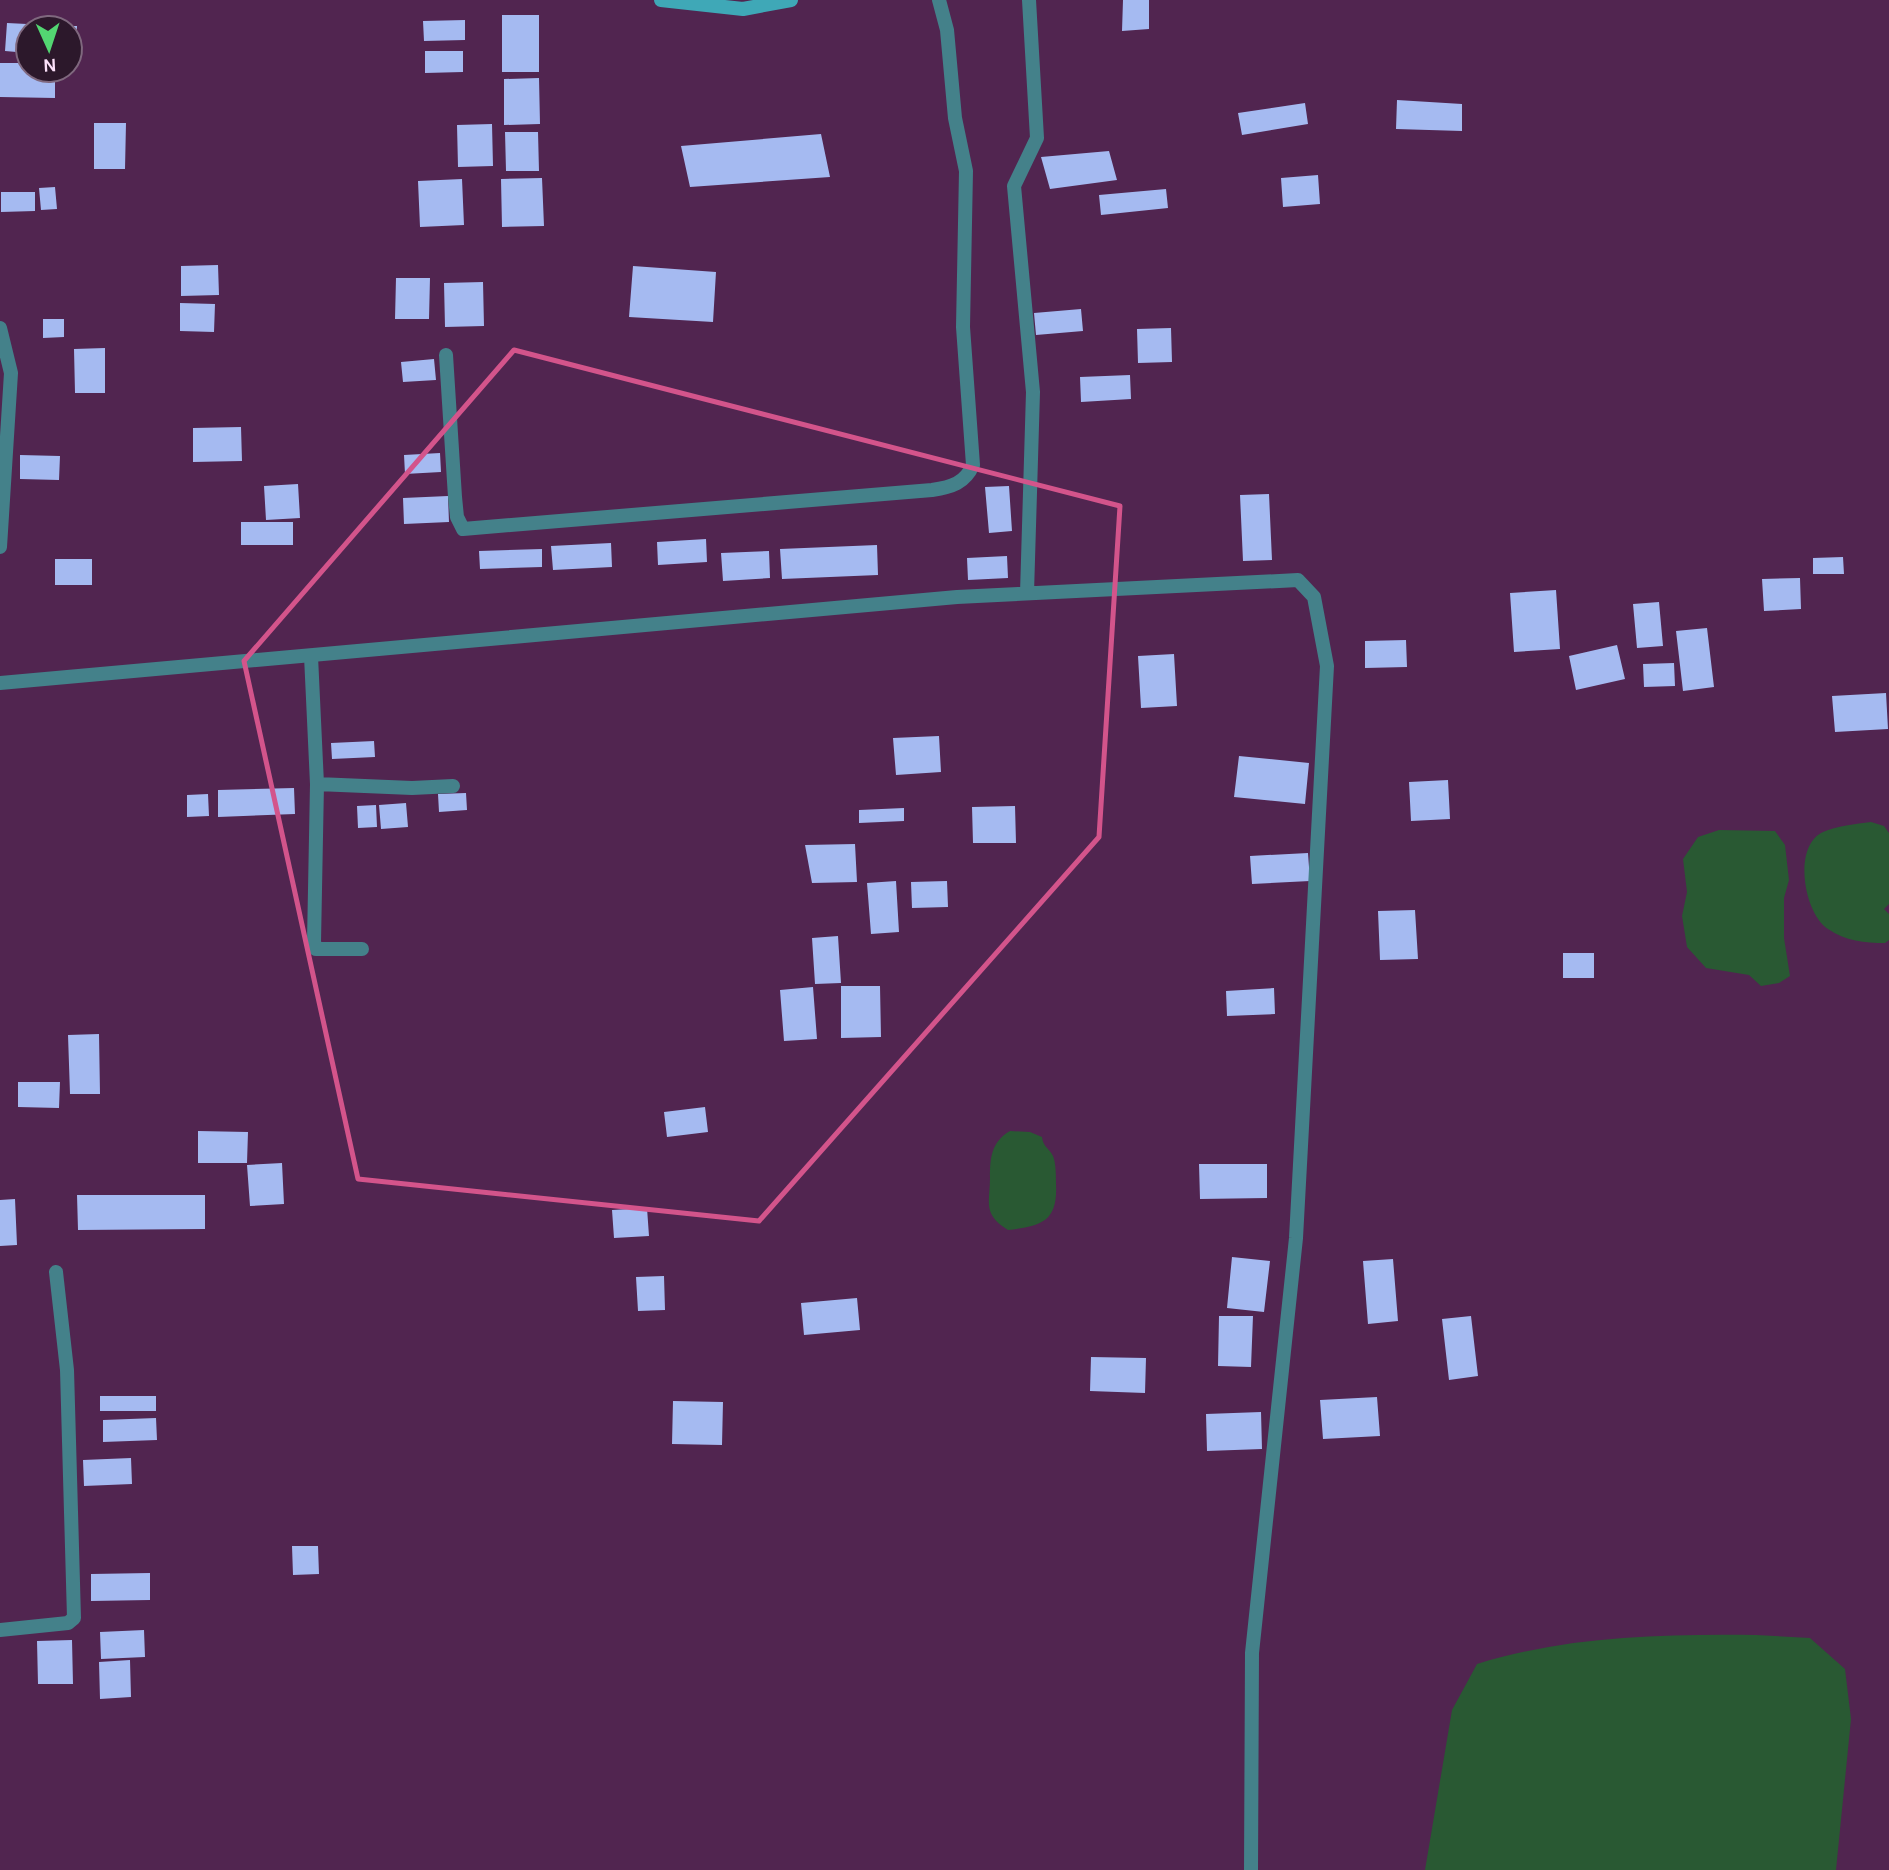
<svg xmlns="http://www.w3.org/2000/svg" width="1889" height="1870" font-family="Karla,sans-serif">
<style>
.water{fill:#295933}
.building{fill:#a5baf1}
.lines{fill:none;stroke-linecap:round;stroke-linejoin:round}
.street{stroke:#44818a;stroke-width:14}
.secondary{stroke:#3fa8b7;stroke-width:14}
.marked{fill:none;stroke:#d3548b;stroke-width:5;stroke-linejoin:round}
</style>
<rect width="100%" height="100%" fill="#512550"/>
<path class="water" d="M1871 822 1884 826 1889 833V904L1884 909 1889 914V940L1885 943C1865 943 1845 941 1828 929 1804 914 1792 846 1823 832 1836 826 1856 824 1871 822Z
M1719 830 1775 831 1785 845 1789 880 1784 898V938L1790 976 1779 983 1761 986 1749 975 1706 968 1687 947 1682 916 1687 892 1683 859 1698 837Z
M1010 1131 1030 1132 1042 1137C1043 1147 1049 1148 1053 1156 1056 1163 1056 1177 1056 1184 1058 1222 1041 1226 1008 1230 982 1214 990 1202 990 1178 990 1158 991 1142 1010 1131Z
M1756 1635 1810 1638 1845 1669 1851 1719 1836 1870H1425L1452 1710 1477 1664C1568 1636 1662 1634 1756 1635Z"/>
<path class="building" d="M1123 0H1149V29L1122 31Z
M502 15H539V72H502Z
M465 20V40L424 41 423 21Z
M7 23 67 26V28H28V53L5 51Z
M70 26H77L76 55H70Z
M425 51H463V72L425 73Z
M0 63H28V70H55V98L0 97Z
M539 78 540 124 504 125V79Z
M1397 100 1462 104V131L1396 129Z
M1305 103 1308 124 1242 135 1238 113Z
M94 123H126L125 169H94Z
M492 124 493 166 458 167 457 125Z
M505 132H538L539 171H506Z
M821 134 830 177 690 187 681 146Z
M1109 151 1117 180 1050 189 1041 157Z
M1318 175 1320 204 1283 207 1281 178Z
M542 178 544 226 502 227 501 179Z
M462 179 464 225 420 227 418 181Z
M55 187 57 209 41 210 39 188Z
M1166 189 1168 208 1101 215 1099 195Z
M1 192H35V211L1 212Z
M218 265 219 295 181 296V266Z
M633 266 716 272 713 322 629 317Z
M396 278H430L429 319H395Z
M483 282 484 326 445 327 444 283Z
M180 303 215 304 214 332 180 331Z
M1081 309 1083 331 1036 335 1034 313Z
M43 319H64V337L43 338Z
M1171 328 1172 362 1138 363 1137 329Z
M105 348V393H75L74 349Z
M434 359 436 380 403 382 401 362Z
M1130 375 1131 399 1081 402 1080 377Z
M241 427 242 461 193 462V428Z
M440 453 441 472 405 474 404 455Z
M20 455 60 456 59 480 20 479Z
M298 484 300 518 266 520 264 486Z
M1009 486 1012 531 989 533 985 487Z
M1269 494 1272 560 1243 561 1240 495Z
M448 496 449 522 404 524 403 498Z
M241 522H293V545H241Z
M706 539 707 562 658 565 657 542Z
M611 543 612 567 553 570 551 546Z
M877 545 878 575 782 579 780 549Z
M542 549V567L480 569 479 551Z
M769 551 770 578 723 581 721 553Z
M1007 556 1008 578 968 580 967 558Z
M1843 557 1844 574H1813V558Z
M55 559H92V585H55Z
M1800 578 1801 609 1764 611 1762 579Z
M1556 590 1560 649 1514 652 1510 593Z
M1659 602 1663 646 1637 648 1633 604Z
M1707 628 1714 687 1683 691 1676 631Z
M1406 640 1407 667 1365 668V641Z
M1617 645 1625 679 1576 690 1569 656Z
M1174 654 1177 706 1141 708 1138 656Z
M1674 663 1675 686 1644 687 1643 664Z
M1886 693 1888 729 1835 732 1832 696Z
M939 736 941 772 896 775 893 738Z
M374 741 375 757 332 759 331 743Z
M1239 756 1309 763 1305 804 1234 797Z
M1448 780 1450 819 1411 821 1409 782Z
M294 788 295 814 218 817V790Z
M466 793 467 810 439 812 438 794Z
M208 794 209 816 187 817V795Z
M406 803 408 827 381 829 379 805Z
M376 805 377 827 358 828 357 806Z
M1015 806 1016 843H973L972 807Z
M904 808V821L859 823V810Z
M855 844 857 882 812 883 805 845Z
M1308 853 1310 881 1252 884 1250 856Z
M896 881 899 932 871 934 867 883Z
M947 881 948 907 912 908 911 882Z
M1415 910 1418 959 1380 960 1378 911Z
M838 936 841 983 815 984 812 938Z
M1563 953H1594V978H1563Z
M841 986H880L881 1037 841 1038Z
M813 987 817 1039 784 1041 780 990Z
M1274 988 1275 1014 1227 1016 1226 991Z
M99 1034 100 1094H70L68 1035Z
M18 1082H60L59 1108 18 1107Z
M705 1107 708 1132 667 1137 664 1112Z
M198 1131 248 1132 247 1163H198Z
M282 1163 284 1204 250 1206 247 1165Z
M1199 1164H1267V1198L1200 1199Z
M77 1195H205V1229L78 1230Z
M15 1199 17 1245 0 1246V1200Z
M647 1208 649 1236 614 1238 612 1210Z
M1232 1257 1270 1261 1264 1312 1227 1308Z
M1393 1259 1398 1321 1368 1324 1363 1261Z
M664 1276 665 1310 638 1311 636 1277Z
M857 1298 860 1330 804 1335 801 1303Z
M1219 1316H1253L1251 1367 1218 1366Z
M1471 1316 1478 1376 1449 1380 1442 1319Z
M1091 1357 1146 1358 1145 1393 1090 1391Z
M100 1396H156V1411H100Z
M1377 1397 1380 1436 1323 1439 1320 1400Z
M673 1401 723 1402 722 1445 672 1444Z
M1261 1412 1262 1449 1207 1451 1206 1414Z
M156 1418 157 1440 103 1442V1420Z
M131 1458 132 1484 84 1486 83 1460Z
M292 1546H318L319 1574 293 1575Z
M150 1573V1600L91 1601V1574Z
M144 1630 145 1657 101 1659 100 1632Z
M72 1640 73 1684H38L37 1641Z
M130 1660 131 1697 100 1699 99 1662Z"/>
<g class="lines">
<path class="street" d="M0 328 11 373 0 547
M446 355 455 497 457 517 463 529 932 490C952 487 965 483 973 465L963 327 966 171 955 118 947 30 939 0
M1027 593 1033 392 1014 186 1037 138 1029 0
M311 656 317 784 314 942 316 949H362
M0 683 957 597 1298 580 1314 597 1327 666 1296 1238 1252 1653 1251 1870
M317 784 412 788 453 786
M0 1630 68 1623 74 1618 67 1370 56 1272"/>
<path class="secondary" d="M661 0 743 9 791 0"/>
</g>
<path class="marked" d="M514 350 1120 506 1099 837 759 1221 358 1179 244 661Z"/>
<g transform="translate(49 49) rotate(177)"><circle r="33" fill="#2c182b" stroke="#7f687e" stroke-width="2"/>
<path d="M0-5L12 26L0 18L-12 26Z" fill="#53d672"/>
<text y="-10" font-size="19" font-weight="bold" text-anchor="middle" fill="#fce1fa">N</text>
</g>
</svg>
